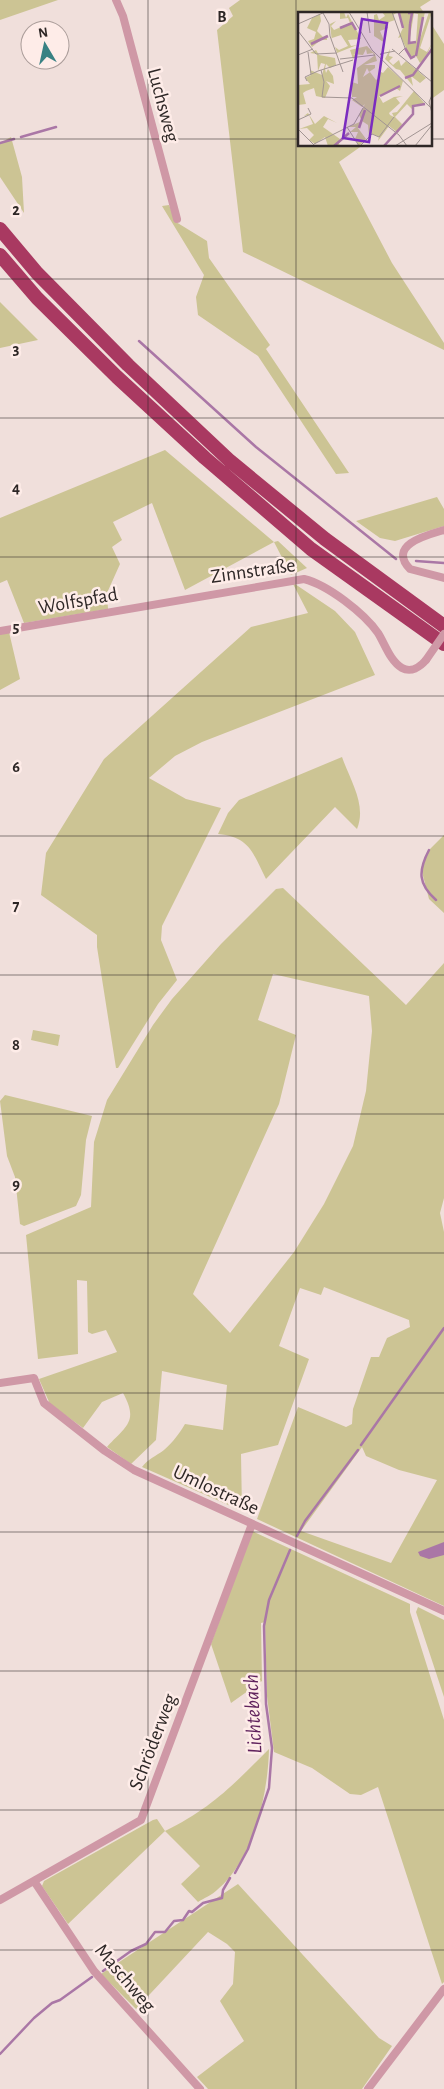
<svg xmlns="http://www.w3.org/2000/svg" width="444" height="2089" font-family="'Alegreya Sans',sans-serif">
<style>
.green{fill:#ccc494;fill-rule:evenodd}
.water{fill:#aa77a6}
.lines{fill:none;stroke-linecap:round;stroke-linejoin:round}
.stream{stroke:#aa77a6;stroke-width:2.5}
.street{stroke:#cf98a6;stroke-width:8}
.highway{stroke:#a93961;stroke-width:14}
.street-bridge{stroke:#cf98a6;stroke-width:8}
.grid{fill:none;stroke:#2e2726;stroke-width:1;stroke-opacity:0.55}
.labels{text-anchor:middle;dominant-baseline:central;stroke-width:5;stroke-linejoin:round;paint-order:stroke}
.street-label{font-size:20px;fill:#2e2726;stroke:#feece8}
.water-label{font-size:21px;font-style:italic;fill:#60225d;stroke:#feece8}
.inset-river{fill:none;stroke:#aa77a6;stroke-width:2.5}
.inset-road{fill:none;stroke:#a29593;stroke-width:1}
.view{fill:#7b2cbf;fill-opacity:0.15;stroke:#7b2cbf;stroke-width:2.5}
.inset-edge{fill:none;stroke:#2e2726;stroke-width:2.5}
.grid-label{font-size:16px;text-anchor:middle;font-weight:bold;fill:#2e2726;stroke:#feece8;stroke-width:5;stroke-linejoin:round;paint-order:stroke}
</style>
<rect width="100%" height="100%" fill="#f0dfdb"/>
<path class="green" d="M0 0H58L0 20Z
M240 0H431L420 7 425 14H299V145H363L339 162 392 263 444 343V350L243 252 217 30 233 16 229 8Z
M430 22 444 44V90L430 100Z
M11 137 22 177 24 213 0 177V143Z
M169 205 176 222 207 241 209 258 270 345 266 349 349 473 336 474 258 356 198 315 196 297 204 275 162 206Z
M0 302 38 340 0 348Z
M165 450 274 542 278 541 307 568 291 575 274 542 185 590 152 503 113 522 122 540 112 547 120 564 107 593 108 609 24 623 7 580 0 583V518Z
M437 497 444 509V526L395 541 380 538 356 521Z
M292 582 335 611 355 632 375 675 202 742 175 756 149 778 186 799 221 808 162 926 161 940 177 980 158 1004 118 1068H116L97 947V935L41 895 46 853 104 759 251 627 308 613Z
M9 632 20 679 0 690V634Z
M342 757C350 780 367 805 357 829L335 807 266 879C253 853 250 837 218 834L228 813 239 800Z
M444 835V913L429 899 421 868 430 849Z
M283 888 406 1005 444 963V1198L440 1213 444 1232V1606L257 1519 298 1407 346 1427 352 1424 353 1409 371 1357H379L387 1338 410 1327 409 1320 324 1287 321 1295 300 1288 279 1346 309 1359 278 1445 241 1454 242 1511 142 1467C148 1459 156 1456 164 1450 173 1442 179 1434 185 1424L223 1430 227 1385 162 1371 156 1440 131 1464 107 1447C126 1426 139 1422 123 1393L102 1402 83 1428 50 1404 39 1379 117 1352 106 1330 92 1334 88 1332 87 1281 77 1280 78 1354 38 1359 26 1235 91 1207 94 1142 107 1100 153 1025 172 999 221 944 276 889ZM273 974 369 996 372 1031 366 1091 353 1146 324 1204 294 1252 230 1333 193 1294 279 1104 296 1035 258 1020ZM362 1447 366 1456 399 1470 437 1480 391 1563 301 1531Z
M33 1030 60 1035 58 1046 31 1040Z
M5 1095 92 1116 86 1140 81 1195 76 1206 24 1226 20 1224 15 1177 7 1156 0 1101Z
M252 1531 410 1604V1612L444 1720V1982L442 1984 378 1787 361 1795 350 1794 312 1768 274 1752 267 1696 265 1622 261 1623 262 1681 231 1703 211 1644Z
M418 1607 444 1620V1697L416 1612Z
M269 1749C268 1794 254 1859 217 1890 212 1895 204 1898 198 1902L181 1884 200 1866 165 1831 68 1924 42 1886 44 1881 153 1820 157 1819 165 1831C212 1808 234 1784 269 1749Z
M238 1884 379 2038 392 2046 362 2089H208L197 2077 244 2041 220 2001 233 1984 235 1952 227 1944 208 1932 136 2009 101 1974Z"/>
<path class="water" d="M444 1542V1555L429 1559 420 1556 418 1552Z"/>
<g class="lines">
<path class="stream" d="M21 137 56 127
M0 143 14 139
M139 341 256 447 396 559
M416 561 444 563
M429 850C418 871 418 884 436 900
M361 1445 444 1328
M297 1536 305 1521 358 1450
M235 1873 248 1849 269 1788 272 1748 266 1704 264 1626 269 1600 290 1550
M103 1971 131 1951 146 1944 155 1932H165L174 1921 183 1920 189 1911 192 1912 203 1903 222 1898 223 1890 230 1878
M0 2054 34 2018 52 2003 60 2000 92 1977"/>
<path class="street" d="M116 0 123 16 177 219
M444 530C427 535 387 545 410 569L444 578
M0 631 304 579C328 585 364 613 378 633 385 644 390 661 402 668 411 673 420 667 426 660
M0 1383 34 1378 44 1403 105 1451 134 1470 444 1611
M34 1881 94 1971 200 2089
M0 1900 141 1820 252 1524
M368 2089 444 1989"/>
<path class="highway" d="M0 229 37 273 128 365 230 461 325 539 444 626
M0 255 37 298 117 377 205 458 311 549 444 644"/>
<path class="street-bridge" d="M426 660 444 634"/>
</g>
<path class="grid" d="M148 0V2089M296 0V2089M0 139H299M430 139H444M0 279H444M0 418H444M0 557H444M0 696H444M0 836H444M0 975H444M0 1114H444M0 1253H444M0 1393H444M0 1532H444M0 1671H444M0 1810H444M0 1950H444"/>
<g class="labels">
<g class="street-label">
<text transform="translate(163 105) rotate(75)">Luchsweg</text>
<text transform="translate(253 571) rotate(-8)">Zinnstraße</text>
<text transform="translate(78 601) rotate(-10)">Wolfspfad</text>
<text transform="translate(216 1490) rotate(25)">Umlostraße</text>
<text transform="translate(153 1742) rotate(-69)">Schröderweg</text>
<text transform="translate(125 1978) rotate(50)">Maschweg</text>
</g>
<g class="water-label">
<text transform="translate(253 1714) rotate(-93)">Lichtebach</text>
</g>
</g>
<g transform="translate(298 12)">
<rect width="134" height="134" fill="#f0dfdb"/>
<path d="M46 0 48 6 50 2 63 27 50 28 53 34 59 33 39 41 37 35 41 38 50 34 43 23 34 26V30L32 12 38 9 33 14 36 18 52 11 50 6 42 7V1ZM84 0H127L118 39 131 0H134L122 36 129 40 134 31 127 47 122 51 118 44 113 47 103 25 100 26 105 16 100 0 95 3 97 8 88 11 90 16 82 19 87 31 76 24V3L79 2 81 8 87 4ZM116 1 120 2 118 30 111 31ZM22 2 23 9 19 19 25 25 29 23V28H23L14 35 10 29 16 27 18 20 9 16 14 6ZM69 34 77 42 79 49 66 53H77V56L71 60 69 56 65 65 72 60 78 68 82 65 81 59 85 61 90 55 105 69 102 79 98 76 81 84 85 91 96 85 105 84 98 86 102 91 91 101 92 103 96 105 94 101 99 100 116 79 127 92 116 93 114 97 109 92 97 105 104 112 100 121 91 114 80 129 81 125 75 122 71 124 70 113 64 109 60 116 68 127 61 134 57 127 60 120H52L58 115H50L64 109 61 103 67 92 64 95 54 88 59 85H54V70L60 72 59 56 76 44 75 41 69 42 68 37 65 43 54 42 59 43 55 47 52 38ZM92 37 91 44 95 45 91 49 95 53 101 48 103 54 108 49 128 66 122 71 113 64 115 74 102 58 98 57 87 47ZM18 38 21 43 37 46 38 53 32 56 28 52 27 57 28 61 30 57 35 64 36 72 28 69 32 74 27 86 18 84 16 76 8 79V89V79L5 81 8 92 0 93V73L12 72 7 66 13 63 12 58 24 63 27 52 23 51 20 59 19 42 12 41ZM10 101 17 112 26 104 39 111 30 107 25 115 42 127 40 130 42 134H30L27 125 17 132 11 128 16 123 9 116 1 117 15 112 11 103 6 104Z" fill="#ccc494" fill-rule="evenodd"/>
<path class="inset-river" d="M101 1 105 16M110 1H114L112 12M112 12 111 31 118 30M42 16 54 11 58 18M13 32 30 24M107 36 113 46 117 44M118 44 125 5M107 66 115 63 134 37M82 84 102 74M61 116 67 98M36 134 51 121M86 134 115 102V94L127 92"/>
<path class="inset-road" d="M51 0 74 38 134 97M69 0 72 21M94 0 107 36 101 42M25 1 31 12 32 24 45 60M0 12 27 0M0 19 18 42 39 41M94 37 134 70M10 40 13 62M0 43 15 37M42 47 77 43M83 48 85 45 82 42 97 39M23 58 26 70 24 85 54 86 101 123 109 134M9 69 7 65 20 59 55 48M134 83 131 90 134 101M0 108 13 102 10 96M49 115 61 134M0 117 17 134M16 132 56 112 65 96M62 134 74 122 81 125 96 105M97 134 134 111M117 134 134 113"/>
<path class="view" d="M64 7 89 11 71 130 45 126Z"/>
<rect width="134" height="134" class="inset-edge"/>
</g>
<g class="grid-label">
<text x="222" y="22">B</text>
<text x="16" y="215">2</text>
<text x="16" y="354">3</text>
<text x="16" y="493">4</text>
<text x="16" y="632">5</text>
<text x="16" y="772">6</text>
<text x="16" y="911">7</text>
<text x="16" y="1050">8</text>
<text x="16" y="1189">9</text>
</g>
<g transform="translate(45 45) rotate(351)"><circle r="24" fill="#feece8" stroke="#ab9d9a"/>
<path d="M0-4L9 19L0 12L-9 19Z" fill="#398183"/>
<text y="-8" font-size="14" font-weight="bold" text-anchor="middle" fill="#2e2726">N</text>
</g>
</svg>
